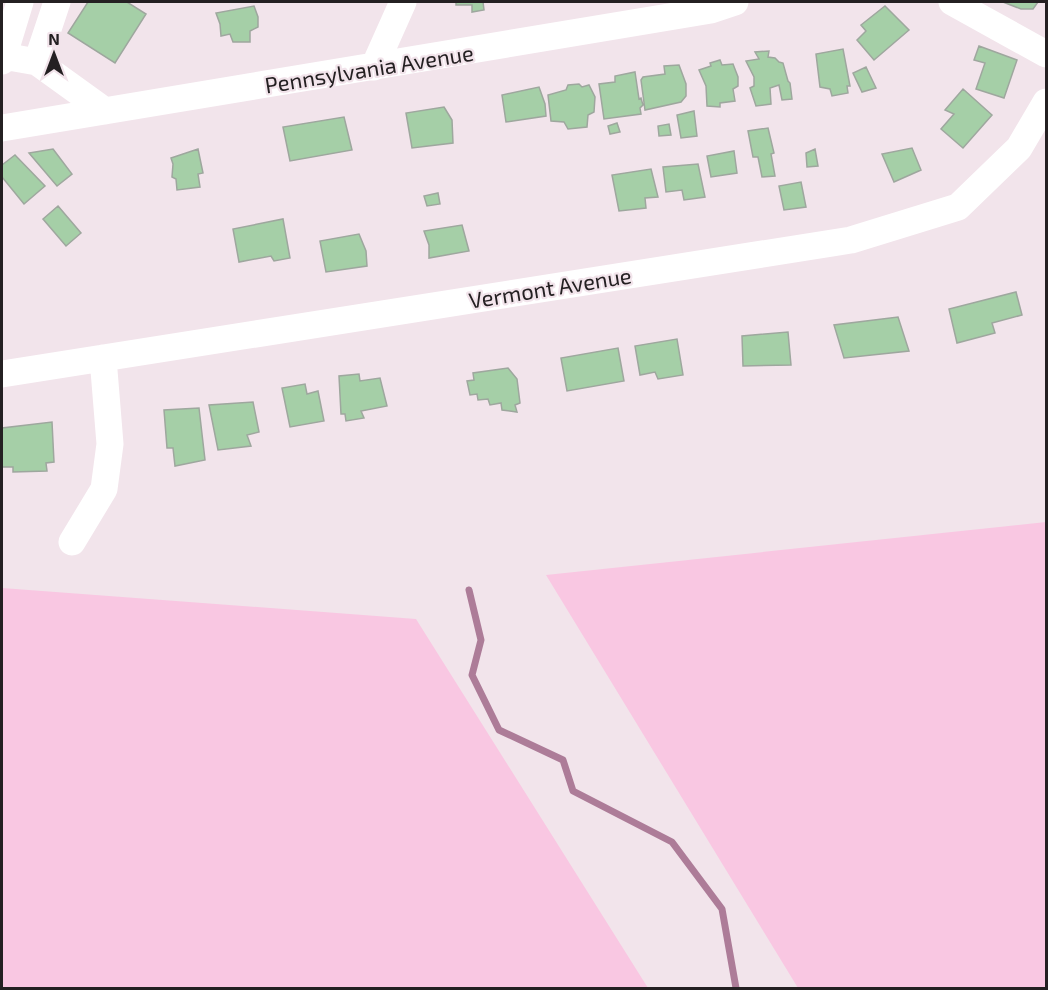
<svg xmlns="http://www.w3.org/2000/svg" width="1048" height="990" font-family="'Exo 2',sans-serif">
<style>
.green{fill:#f9c7e2}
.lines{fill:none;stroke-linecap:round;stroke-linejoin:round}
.stream{stroke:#ad7c98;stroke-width:7}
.building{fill:#a5cfa7;stroke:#9ea79e;stroke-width:1.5}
.minor{stroke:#fff;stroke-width:27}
.labels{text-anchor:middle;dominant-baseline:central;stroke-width:4.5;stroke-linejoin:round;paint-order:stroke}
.street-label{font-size:22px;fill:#242022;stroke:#f2e4eb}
</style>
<rect width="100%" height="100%" fill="#f2e4eb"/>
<path class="green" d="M1046 522V988H798L546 575Z
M2 588 416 619 648 988H2Z"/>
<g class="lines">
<path class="stream" d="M469 590 481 640 472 675 499 730 563 760 573 791 672 842 722 909 736 988"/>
</g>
<path class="building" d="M88 2H127L146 14 115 63 68 33Z
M456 2H483L484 10 472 12V5H456Z
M1003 2H1038L1033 9H1021Z
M254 6 258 17V27L250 31V42H233L230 34 221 36 220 24 216 13Z
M885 6 909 30 874 60 857 40 866 31 861 25Z
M979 46 1017 60 1004 98 976 89 985 63 974 60Z
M843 49 850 86H847L848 93 832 96 830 89 820 87 816 54Z
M769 51 768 57 775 58 779 62 783 63 788 81 790 83 792 99 782 100 779 85 770 88 771 104 756 106 750 88 754 86V77L746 61 759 59 755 52Z
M720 60 722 65 733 64 738 77V86L733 89 735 101 720 103V107L707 106 706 86 699 70 711 66 710 63Z
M679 65 686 84V96L681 102 645 110 641 80 643 77 665 74 664 66Z
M866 67 876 88 862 92 853 73Z
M635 72 639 99 641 98 643 105 640 108 641 114 604 119 599 84 615 82V76Z
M579 84 582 87 589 85 595 97 594 112 588 115 587 127 568 129 564 122 551 121 548 95 566 90 568 85Z
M539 87 545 104 546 116 506 122 502 95Z
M963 89 992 115 963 148 941 129 954 114 945 110Z
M444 107 452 120 453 143 412 148 406 113Z
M694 111 697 136 681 138 677 115Z
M344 117 352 150 290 161 283 127Z
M617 123 620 132 610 134 608 126Z
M669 124 671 135 659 136 658 126Z
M768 128 774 153 771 154 775 176 762 177 758 157H753L748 131Z
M912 148 921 170 894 182 882 154Z
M53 149 72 174 57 186 29 153Z
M198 149 203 173 198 174 200 187 177 190 176 179 172 177 173 164 171 158Z
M815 149 818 166 807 167 806 153Z
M734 151 737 173 711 177 707 156Z
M15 155 45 186 24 204 2 177V165Z
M698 164 705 197 684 200 682 190 666 192 663 167Z
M651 169 658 197 645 198 646 208 619 211 612 175Z
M801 182 806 207 784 210 779 186Z
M438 193 440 204 427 206 424 196Z
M58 206 81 233 66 246 43 219Z
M283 219 290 258 274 261 271 256 239 262 233 229Z
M462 225 469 251 429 258V245L424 231Z
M359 234 366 251 367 266 326 272 320 241Z
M1016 292 1022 315 992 323 995 333 957 343 949 309Z
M898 317 909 351 844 358 834 325Z
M788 332 791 365 743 366 742 336Z
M677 339 683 375 658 379 655 372 640 375 635 346Z
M618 348 624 381 567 391 561 358Z
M508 368 517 379 520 403 515 405 517 412 502 410 501 403 490 405 488 399 478 400 477 394 470 395 467 381 474 380 473 373Z
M359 374 360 381 380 378 387 406 361 411 364 418 346 421 345 414H341L339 376Z
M305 384 307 394 318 391 324 421 290 427 282 388Z
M253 402 259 432 247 435 251 446 218 450 209 405Z
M199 408 205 460 175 466 173 448H167L164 410Z
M52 422 54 462 46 463 47 471 13 472V467H2V428Z"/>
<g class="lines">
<path class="minor" d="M952 2 1046 54
M3 56 37 62 105 111
M2 61 20 2
M37 62 57 2
M374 67 403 2
M2 128 711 10 735 2
M2 374 851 240 958 207 1019 148 1046 102
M72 542 104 489 110 444 103 358"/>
</g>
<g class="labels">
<g class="street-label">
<text transform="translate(369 68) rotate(-9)">Pennsylvania Avenue</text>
<text transform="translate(550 287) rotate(-9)">Vermont Avenue</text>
</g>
</g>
<rect width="1048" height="990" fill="none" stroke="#242022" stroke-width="6"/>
<g transform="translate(54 54)" stroke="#f2e4eb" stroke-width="4.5" paint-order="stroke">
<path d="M0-4.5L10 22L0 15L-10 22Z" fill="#242022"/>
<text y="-9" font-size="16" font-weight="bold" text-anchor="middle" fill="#242022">N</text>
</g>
</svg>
